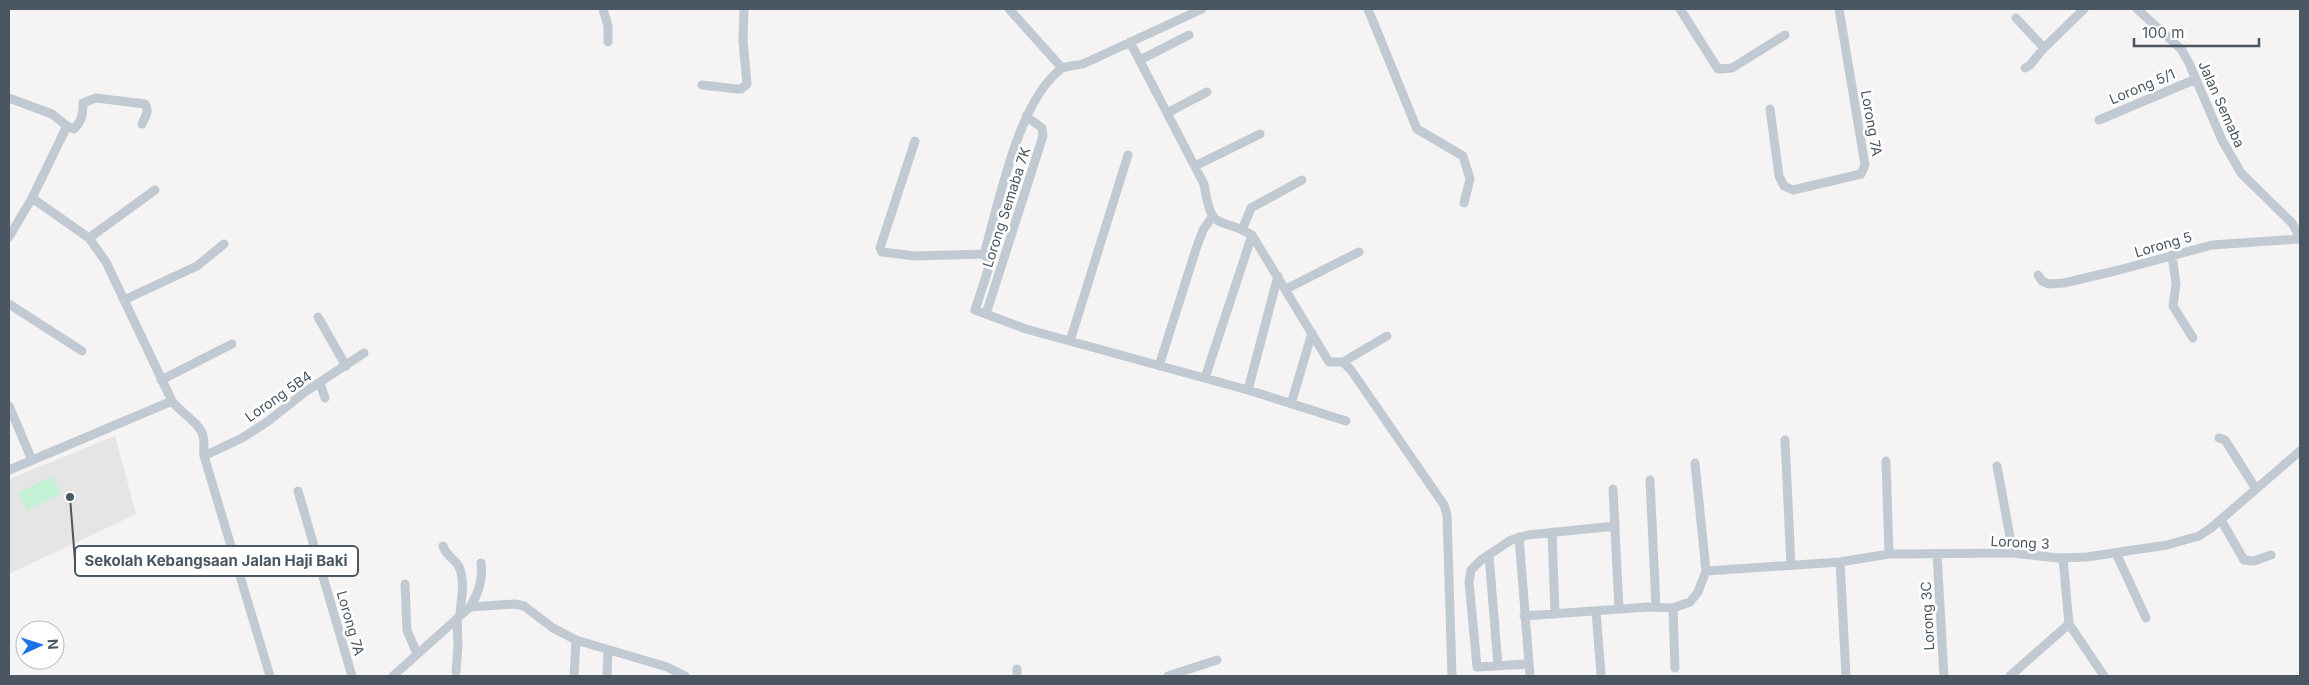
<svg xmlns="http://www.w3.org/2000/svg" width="2309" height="685" font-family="Inter,sans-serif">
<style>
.education{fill:#e6e4e5}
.green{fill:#c3f1d5}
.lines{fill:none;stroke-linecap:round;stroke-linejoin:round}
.minor{stroke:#c1cad2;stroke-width:9}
.labels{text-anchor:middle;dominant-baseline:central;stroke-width:5;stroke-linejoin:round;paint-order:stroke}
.street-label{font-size:14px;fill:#4a5661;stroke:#fff}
.leader{fill:none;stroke:#4a5661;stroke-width:2}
.callout-dot{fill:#4a5661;stroke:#fff;stroke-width:2}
.callout{fill:#fff;stroke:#4a5661;stroke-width:2}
.callout-label{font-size:15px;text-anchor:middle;font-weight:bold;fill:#4a5661}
</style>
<rect width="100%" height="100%" fill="#f5f3f3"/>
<path class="education" d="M115 436 136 514 9 574V479Z"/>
<path class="green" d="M52 476 61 494 27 511 18 493Z"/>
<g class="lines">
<path class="minor" d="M603 9 608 26V42
M1009 9 1062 68
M1368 9 1417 129 1463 156 1470 179 1464 203
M1680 9 1718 69 1732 68 1785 35
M2137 9 2181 49 2189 63 2222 140 2241 173 2292 223 2300 237
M2016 18 2044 48 2084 9
M1130 42 1204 184C1212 234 1217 215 1252 235L1329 362H1343L1351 370 1444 505 1447 515 1452 676
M1140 60 1189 35
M2025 68 2030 65 2044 48
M702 85 737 89H741L747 84 743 41 744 9
M9 98 52 114 67 126 32 198 9 237
M1770 109 1779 176 1784 186 1793 190 1861 174 1865 165 1839 9
M1167 113 1207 92
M2099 120 2196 79
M67 126 74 129C82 121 83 114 83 103L96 98 145 104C150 111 145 117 142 124
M915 141 880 248 882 252 915 256 984 254
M1195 166 1260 134
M32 198 89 238 106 262 172 401C181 413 200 423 203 436 205 443 203 450 204 456L270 676
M1242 230 1251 208 1302 180
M89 238 155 190
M984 254 989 260V267L975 310 1026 329 1248 390 1278 276
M984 254C999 203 1018 101 1061 69 1066 65 1076 66 1083 64L1202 9
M2172 255 2176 284 2173 306 2193 338
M2038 275 2042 281 2049 284 2064 283 2119 270 2212 245 2300 239
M1286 289 1359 252
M124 300 197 266 224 244
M9 304 82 351
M986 314 1043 136 1042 128 1026 116
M318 317 346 366
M1070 341 1128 155
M1343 362 1387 336
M1159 366 1196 249 1203 230 1212 217
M1205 378 1252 235
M161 380 232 344
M320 383 325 398
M1248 390 1346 421
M1291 404 1312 333
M9 406 32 460
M2219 438 2225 440 2256 489
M1785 440 1791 565
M204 456 242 438 267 422 305 392 364 353
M1886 461 1889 554
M1997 466 2013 553
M9 470 172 401
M1650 480 1656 607
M1613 489 1619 609
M298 491 352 676
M2221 520 2244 560 2254 561 2271 555
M1552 532 1555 614
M1519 537 1530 676
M443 546C446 555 453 558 458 565 466 579 461 600 460 614
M2116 553 2146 618
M1937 554 1944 676
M1489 555 1498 666
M95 557 106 561 142 553 161 562 192 554 209 568 235 562
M2063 558 2069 624 2104 676
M1840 562 1846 676
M1706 571 1840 562 1889 554 2013 553 2058 558 2087 557 2167 545 2199 536 2211 528 2300 451
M405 584 407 630 417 654
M470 607C479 592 483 580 481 563
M1673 608 1675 668
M1596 611 1601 675
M1524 616 1648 607 1673 608 1690 602 1698 592 1706 571 1695 463
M1528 664 1477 667 1469 582 1471 570 1481 560 1511 540 1528 535 1615 526
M1017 669V676
M456 672 458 645 457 619
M393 676 470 607 515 604 524 606 553 628 576 640 667 667 685 676
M574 676 576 640
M607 676 608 651
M1168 676 1217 660
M2010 676 2069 624"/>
</g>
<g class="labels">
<g class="street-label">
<text transform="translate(2142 86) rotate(-23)">Lorong 5/1</text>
<text transform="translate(2222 104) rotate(66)">Jalan Semaba</text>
<text transform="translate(1872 123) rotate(80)">Lorong 7A</text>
<text transform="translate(1006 207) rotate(-72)">Lorong Semaba 7K</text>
<text transform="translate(2163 244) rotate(-16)">Lorong 5</text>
<text transform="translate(278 396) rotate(-35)">Lorong 5B4</text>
<text transform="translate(2020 542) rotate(3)">Lorong 3</text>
<text transform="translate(1927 616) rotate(-93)">Lorong 3C</text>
<text transform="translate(351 623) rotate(74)">Lorong 7A</text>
</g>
</g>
<path class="leader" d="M70 497L75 561"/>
<circle class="callout-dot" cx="70" cy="497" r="5"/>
<rect class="callout" x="75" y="546" width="283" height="30" rx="5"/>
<g class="callout-label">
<text x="216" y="566">Sekolah Kebangsaan Jalan Haji Baki</text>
</g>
<rect width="2309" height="685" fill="none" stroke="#4a5661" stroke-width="20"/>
<g transform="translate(40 645) rotate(86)"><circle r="24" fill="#ffffff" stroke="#b7bbc0"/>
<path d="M0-4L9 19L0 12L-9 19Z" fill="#1a73e8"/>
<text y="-8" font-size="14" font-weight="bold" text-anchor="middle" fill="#4a5661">N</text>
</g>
<path d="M2134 38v8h125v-8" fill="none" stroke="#4a5661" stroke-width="2.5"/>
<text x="2142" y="38" font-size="15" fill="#4a5661" stroke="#ffffff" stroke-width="4" paint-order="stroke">100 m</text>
</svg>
